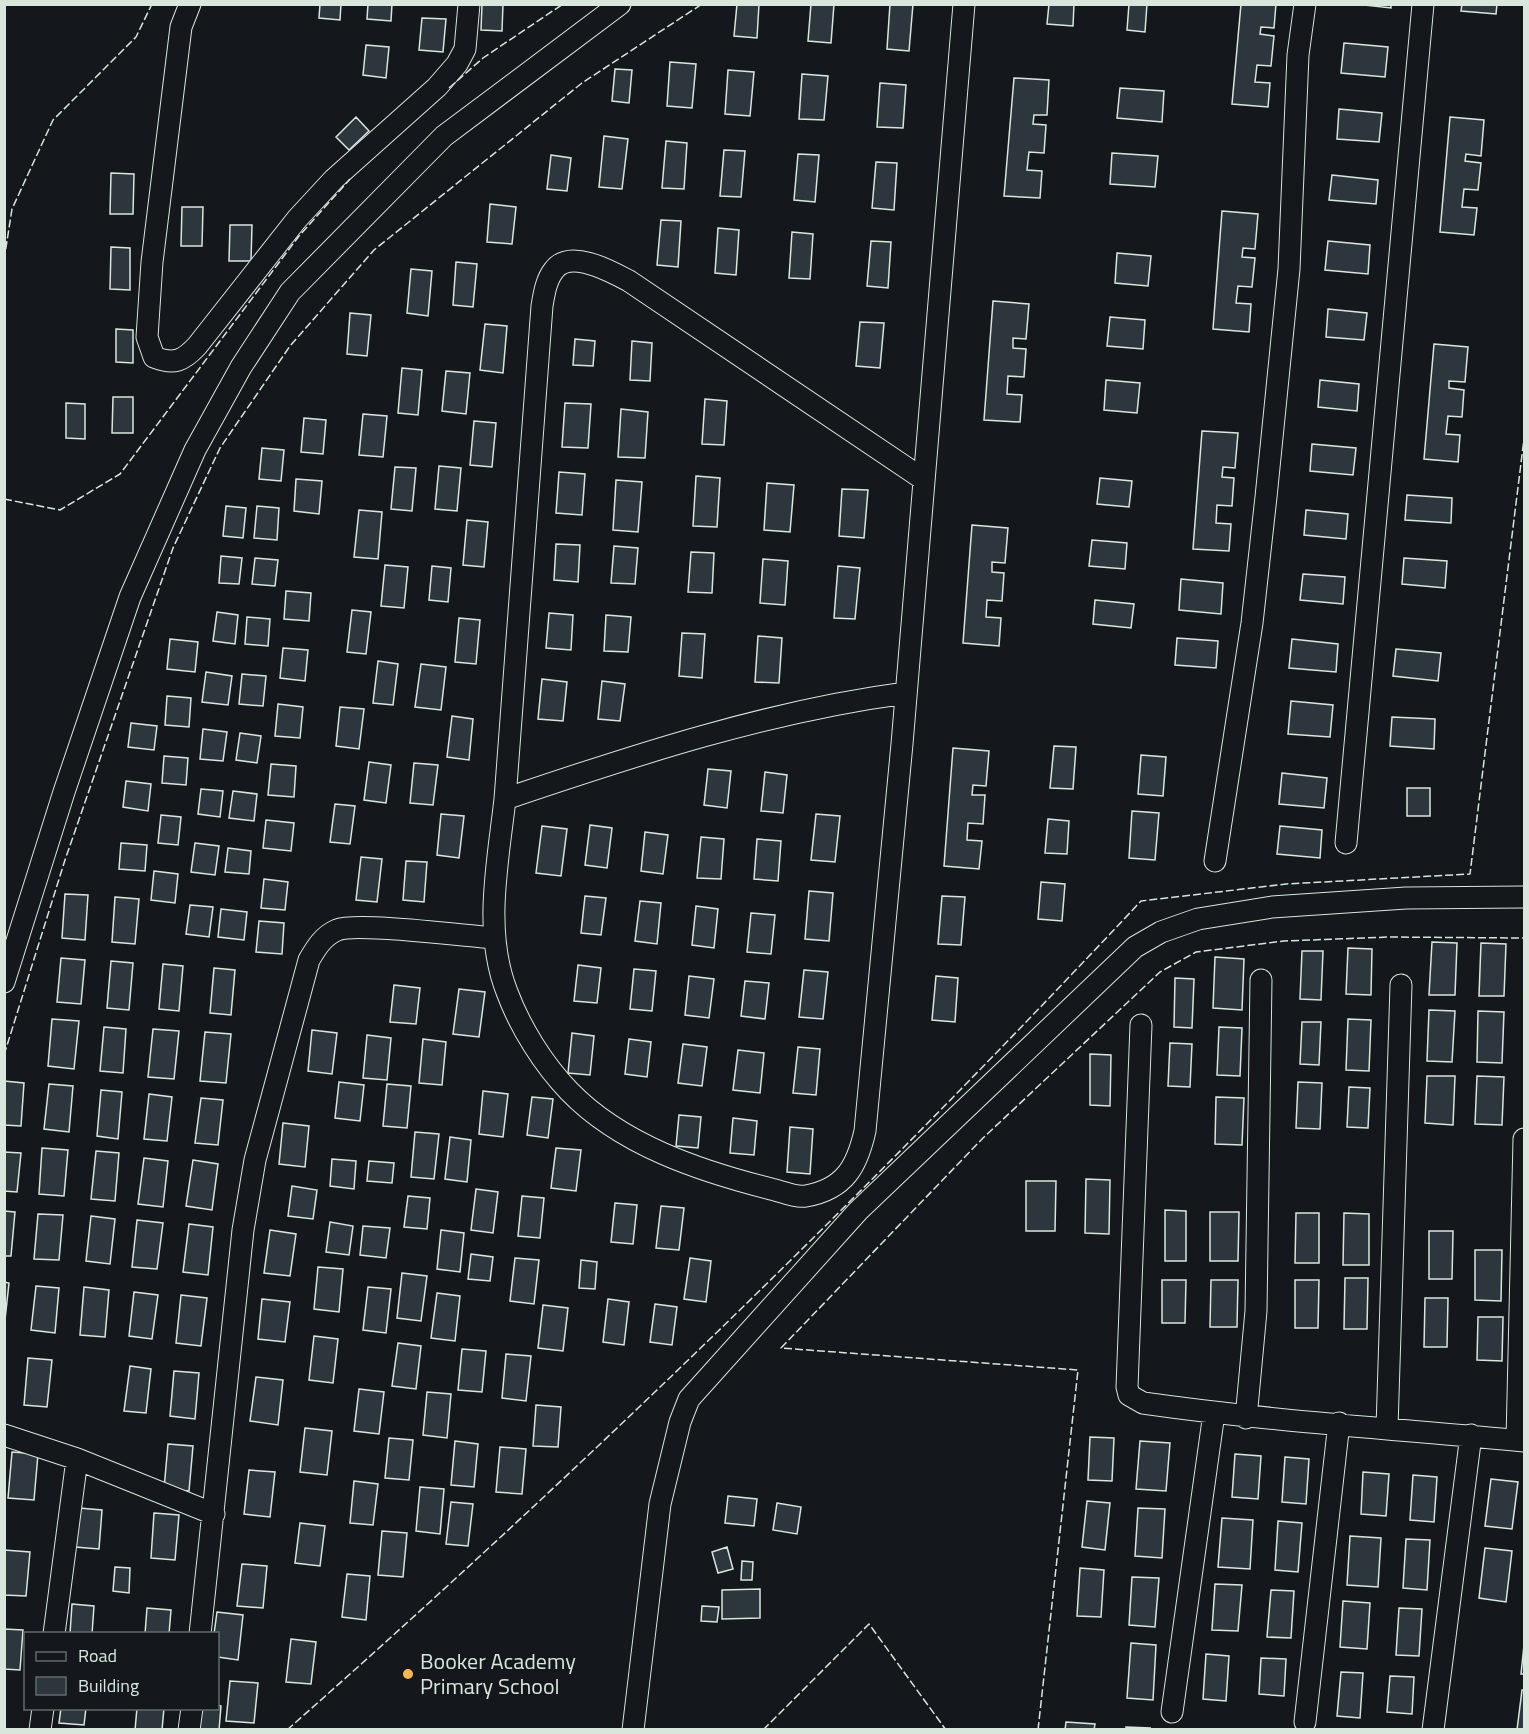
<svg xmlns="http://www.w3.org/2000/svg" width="1529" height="1734" font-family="'Titillium Web',sans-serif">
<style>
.building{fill:#2c363c;stroke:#d8e6dc;stroke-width:1.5}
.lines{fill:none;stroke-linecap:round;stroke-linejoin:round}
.minor-casing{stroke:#d8e6dc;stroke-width:23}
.minor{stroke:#14181c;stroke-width:21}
.fence{stroke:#d8e6dc;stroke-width:1.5;stroke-dasharray:8 3;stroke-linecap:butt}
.poi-dot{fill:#ffb74d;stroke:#14181c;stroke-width:2}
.labels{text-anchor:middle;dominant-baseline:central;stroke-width:4.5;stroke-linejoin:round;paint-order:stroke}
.poi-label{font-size:22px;fill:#d8e6dc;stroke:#14181c;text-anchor:start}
</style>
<rect width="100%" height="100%" fill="#14181c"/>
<path class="building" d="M320 4H341L340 20 319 18Z
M368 4H392L391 21 367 19Z
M482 4H503L502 31 481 30Z
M737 4H759L757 38 734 36Z
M811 4H834L831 43 808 41Z
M890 4H913L909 51 887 49Z
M1049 4H1074L1073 26 1047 24Z
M1129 4H1147L1145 32 1127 30Z
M1241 4H1276L1274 28 1261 27 1260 34 1274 36 1271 66 1257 65 1255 82 1270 83 1268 107 1232 104Z
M1355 4H1391V8Z
M1462 4H1497L1496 14 1461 11Z
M422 18 446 19 443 52 419 50Z
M1344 43 1388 47 1385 77 1341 73Z
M366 45 389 47 386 78 363 75Z
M670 62 696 64 692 108 667 106Z
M615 69 632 70 629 103 612 101Z
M728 70 754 72 750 116 725 114Z
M802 74 828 76 824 120 799 119Z
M1014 78 1049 80 1047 115H1034L1033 124 1046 125 1044 153 1029 152 1027 170 1042 171 1040 198 1004 196Z
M880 83 906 85 903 128 877 127Z
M1120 88 1164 91 1162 122 1117 118Z
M1339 109 1382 113 1379 142 1337 139Z
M356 117 369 131 349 150 336 137Z
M1450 117 1484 120 1481 156 1466 154 1465 161 1481 163 1478 190 1464 189 1462 207 1477 208 1474 235 1440 232Z
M604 136 628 139 622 189 599 187Z
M666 141 687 143 684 189 662 188Z
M724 150 745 151 741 197 720 196Z
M1112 153 1158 156 1155 187 1110 184Z
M798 154 819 155 815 202 794 200Z
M551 155 571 158 567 191 547 189Z
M876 162 897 163 894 210 872 208Z
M111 173 134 174 133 214H110Z
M1332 175 1378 180 1376 204 1329 200Z
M490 204 516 207 512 244 487 242Z
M182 207H203L202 246H181Z
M1222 211 1258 214 1255 249 1243 248 1242 257 1255 258 1252 287 1238 286 1236 303 1251 304 1249 332 1213 329Z
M661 220 681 221 678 267 657 265Z
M230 225H252L251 261H229Z
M718 228 739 230 736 275 715 273Z
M792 232 813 234 810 279 789 278Z
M871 241 891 242 888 288 867 286Z
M1328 241 1370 245 1368 274 1325 270Z
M111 247 130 248V290L110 289Z
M1117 253 1151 256 1148 286 1115 283Z
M456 262 477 264 473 307 453 305Z
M411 269 432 271 428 316 407 313Z
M993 301 1029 304 1026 339 1013 338V348L1026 349 1024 377 1008 376 1007 394 1022 395 1020 422 984 420Z
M1328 309 1367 313 1364 340 1326 337Z
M350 313 371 315 367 356 347 354Z
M1110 317 1145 320 1143 349 1107 346Z
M860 322 884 323 880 368 856 366Z
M485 324 507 326 503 373 480 370Z
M116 329 133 330V363L116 362Z
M575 339 595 341 593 366 573 365Z
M632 341 652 343 650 381 630 380Z
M1434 344 1468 347 1465 382 1449 381V388L1464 390 1462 417 1448 416 1446 434 1460 435 1458 462 1424 459Z
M402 368 422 370 418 415 398 413Z
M446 371 470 373 466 414 442 411Z
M1106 380 1140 383 1137 413 1104 410Z
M1320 380 1359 384 1357 411 1318 407Z
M113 397H133V433H112Z
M705 399 727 401 724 445 702 444Z
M66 403 85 404V439L66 438Z
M565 403 591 404 588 448 562 447Z
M621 409 648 412 645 458 618 457Z
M363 414 387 416 383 457 359 455Z
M304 418 326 420 323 454 301 452Z
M474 421 496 423 492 467 470 465Z
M1202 431 1238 433 1235 468 1223 467 1222 477 1234 478 1232 506 1217 505 1216 523 1231 524 1229 551 1193 549Z
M1312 444 1356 448 1353 475 1310 471Z
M262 448 284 450 281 481 259 479Z
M439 466 461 468 457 511 435 509Z
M395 467 416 468 412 511 391 509Z
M559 472 585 474 582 515 556 513Z
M696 476 720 478 717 527 693 526Z
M1100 478 1132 481 1129 507 1097 504Z
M296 479 322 481 319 514 294 511Z
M616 480 642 482 638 532 613 530Z
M767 483 794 485 790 532 764 530Z
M842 489 868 490 864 538 839 536Z
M1407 495 1452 498 1451 523 1405 520Z
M226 506 246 508 243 538 223 536Z
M257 506 279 508 277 540 254 538Z
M359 510 382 512 378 559 354 557Z
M1306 510 1348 514 1346 539 1304 535Z
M467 520 488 522 484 567 463 565Z
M972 525 1008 528 1005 563 992 562V572L1004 573 1002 601 987 600 986 617 1001 618 999 646 963 643Z
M1092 540 1127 543 1125 569 1089 566Z
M556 544 580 545 578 582 554 580Z
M614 546 638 548 635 584 611 583Z
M691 552 714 553 712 593 688 592Z
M221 556 242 558 239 584 219 583Z
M255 558 278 560 275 586 252 584Z
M1404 558 1447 561 1445 588 1402 584Z
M763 559 788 561 785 605 760 603Z
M385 565 408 567 404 608 381 606Z
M432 566 451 568 448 602 429 600Z
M838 566 860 568 855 619 834 618Z
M1303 574 1345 577 1343 604 1300 600Z
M1181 579 1223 583 1221 614 1179 610Z
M286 591 311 593 309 621 284 619Z
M1095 600 1134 604 1131 628 1093 624Z
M352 610 371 612 366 654 347 652Z
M217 612 238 615 235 644 213 641Z
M549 613 573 615 571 650 546 648Z
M606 615 631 617 628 652 604 651Z
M247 617 270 619 268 646 245 644Z
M459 618 480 620 476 664 455 662Z
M682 633 705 634 702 678 679 676Z
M758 636 782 638 779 683 755 682Z
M1177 638 1218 641 1216 668 1175 665Z
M170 639 198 642 195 672 167 669Z
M1292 639 1338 644 1336 672 1289 668Z
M283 648 308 650 305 681 280 678Z
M1396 649 1441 653 1438 681 1393 676Z
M378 661 398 664 393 705 373 703Z
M421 664 446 667 441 710 415 707Z
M206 672 232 676 228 705 202 702Z
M242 674 266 676 263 706 239 704Z
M542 679 567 682 563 721 538 719Z
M602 681 625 684 620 721 598 719Z
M167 696 191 698 189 727 165 725Z
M1291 701 1333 705 1330 737 1288 734Z
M278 704 303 707 300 738 275 736Z
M340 707 364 709 359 749 336 746Z
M452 716 473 719 469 760 447 757Z
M1392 717 1435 719 1434 749 1390 746Z
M131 723 157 726 154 750 128 747Z
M203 729 227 732 223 761 200 759Z
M240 733 261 736 257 763 236 760Z
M1054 746 1076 747 1073 789 1050 788Z
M953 748 989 751 986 786 973 785 972 795H985L983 824 968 823 967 840 982 841 979 869 944 866Z
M1141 755 1166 757 1163 796 1138 794Z
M164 756 188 758 186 785 162 783Z
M369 762 391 765 386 803 364 800Z
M414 763 438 765 433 805 410 803Z
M271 764 296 766 294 797 268 795Z
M708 769 731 771 727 808 704 805Z
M765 772 787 775 783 813 761 811Z
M1282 773 1327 778 1324 808 1279 804Z
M126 781 151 784 148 811 123 807Z
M1407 788H1430V816H1407Z
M201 789 223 791 220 817 198 814Z
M233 791 257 794 254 821 229 818Z
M335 804 355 806 350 844 330 842Z
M1132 811 1159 813 1155 860 1129 858Z
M441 814 464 816 459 858 437 855Z
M816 814 840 816 835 862 811 860Z
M161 815 181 817 178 845 158 843Z
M1048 819 1069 821 1067 854 1045 853Z
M266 820 294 823 291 851 263 848Z
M590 825 612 828 607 868 585 865Z
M542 826 567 829 561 876 536 873Z
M1280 826 1322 830 1320 858 1277 854Z
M645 832 668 835 663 874 641 871Z
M701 837 724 839 721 879 697 878Z
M757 839 781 841 778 881 754 879Z
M121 843 147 845 145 871 119 869Z
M195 843 219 846 215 875 191 872Z
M228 848 251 851 249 874 225 872Z
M361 857 382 859 377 902 356 900Z
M406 861 427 862 424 902 403 900Z
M154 871 178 874 175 903 151 900Z
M264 879 288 882 285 910 261 908Z
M1041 882 1065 884 1062 921 1038 919Z
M809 891 833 893 829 941 805 939Z
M65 894 88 895 85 940 62 938Z
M585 896 606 898 601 935 581 933Z
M942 896 965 897 961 945 938 944Z
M115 897 139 899 135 944 112 942Z
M640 901 661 903 657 944 635 941Z
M190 905 213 907 209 937 186 934Z
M696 906 718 909 714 948 692 945Z
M221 909 247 912 244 940 218 937Z
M751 913 775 915 771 954 747 952Z
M259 921 284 923 282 954 256 952Z
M1432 942 1457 943 1455 995H1429Z
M1481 943 1506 944 1504 996H1479Z
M1348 948 1372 949 1371 995 1346 994Z
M1302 951H1323L1321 1000 1300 999Z
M1215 957 1244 959 1242 1010 1213 1008Z
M61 958 85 960 81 1004 57 1002Z
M111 961 133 963 129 1010 107 1008Z
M163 964 183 966 179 1011 159 1009Z
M578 965 601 968 597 1003 574 1001Z
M214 968 235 970 231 1015 210 1013Z
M634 969 656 971 652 1011 630 1009Z
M804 970 828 972 823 1019 799 1017Z
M689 976 714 979 709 1018 685 1015Z
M936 976 958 978 955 1022 932 1020Z
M1175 978 1194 979 1192 1028 1174 1027Z
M745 981 769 983 765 1019 741 1016Z
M394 985 420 988 416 1024 390 1022Z
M459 989 485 992 479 1037 453 1034Z
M1429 1010 1455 1011 1452 1062 1427 1061Z
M1478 1011 1504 1012 1502 1063 1477 1062Z
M52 1019 79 1021 74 1069 48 1066Z
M1348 1019 1371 1020 1369 1071 1346 1070Z
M1302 1022H1321L1319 1065 1300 1064Z
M104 1027 126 1029 123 1073 100 1071Z
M1219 1027 1242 1028 1240 1076 1217 1075Z
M153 1029 179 1031 174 1079 148 1077Z
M312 1030 337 1033 332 1074 308 1071Z
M205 1032 231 1034 226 1083 200 1081Z
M572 1033 594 1036 590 1075 568 1073Z
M367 1035 391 1038 387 1080 363 1078Z
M423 1039 446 1042 442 1085 419 1083Z
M629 1039 651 1042 647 1077 625 1074Z
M1170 1043 1192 1044 1190 1087 1168 1086Z
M683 1044 707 1047 702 1086 678 1083Z
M798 1047 820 1049 816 1095 793 1093Z
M738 1050 764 1053 760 1093 733 1090Z
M1090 1054 1111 1055 1110 1106 1090 1105Z
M1427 1076H1455L1453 1125 1425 1123Z
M1477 1076 1504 1077 1502 1125 1475 1124Z
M4 1081 24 1083 21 1126 4 1125Z
M339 1082 364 1085 360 1121 335 1118Z
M1298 1082 1322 1083 1320 1129 1296 1128Z
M49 1084 73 1086 69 1132 44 1129Z
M387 1084 411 1086 407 1128 383 1126Z
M1349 1087 1370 1088 1368 1128 1347 1127Z
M101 1090 122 1092 118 1139 97 1136Z
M483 1091 508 1094 503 1137 479 1134Z
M149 1094 172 1097 167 1141 144 1139Z
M532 1097 553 1099 548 1138 527 1135Z
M1216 1097 1244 1098 1242 1145 1215 1144Z
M201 1098 223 1100 218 1145 195 1143Z
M679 1115 701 1117 698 1148 676 1146Z
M733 1118 757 1121 754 1155 730 1153Z
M283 1123 309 1126 305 1167 279 1164Z
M790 1127 813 1129 810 1174 787 1172Z
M415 1132 439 1134 434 1179 411 1177Z
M450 1137 471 1140 467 1182 445 1179Z
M42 1148 68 1150 64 1196 39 1194Z
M556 1148 581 1150 576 1191 551 1188Z
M96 1151 119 1153 115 1201 91 1199Z
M4 1152 21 1153 17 1192 4 1191Z
M144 1158 168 1161 163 1207 138 1204Z
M332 1159 356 1161 354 1189 330 1186Z
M193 1160 218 1164 212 1210 186 1206Z
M369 1161 394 1163 392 1183 367 1181Z
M1086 1179 1110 1180 1109 1234 1085 1233Z
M1026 1181H1056L1055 1231H1026Z
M292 1186 317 1190 313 1219 288 1216Z
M476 1189 498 1192 493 1233 471 1230Z
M408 1196 430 1198 427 1229 404 1227Z
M522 1196 544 1198 540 1238 518 1236Z
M615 1203 637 1205 633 1244 611 1242Z
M661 1206 684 1208 679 1250 656 1248Z
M1165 1210 1186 1211V1261H1165Z
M4 1211 15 1212 11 1256H4Z
M1210 1212H1239L1238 1261H1210Z
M1296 1213H1319V1263H1295Z
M1344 1213 1369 1214V1265H1343Z
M38 1214 63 1215 59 1260 34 1259Z
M91 1216 115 1219 110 1264 86 1261Z
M137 1220 163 1223 157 1269 132 1267Z
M330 1222 353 1226 349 1255 326 1252Z
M189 1224 213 1227 208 1275 183 1272Z
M363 1226 390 1228 386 1258 360 1255Z
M270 1230 296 1234 290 1276 264 1273Z
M441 1230 464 1233 460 1272 437 1269Z
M1429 1231H1453L1452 1279H1429Z
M1475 1250H1502L1501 1301 1475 1300Z
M471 1254 493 1257 490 1281 468 1279Z
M515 1258 539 1260 534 1304 510 1301Z
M690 1258 711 1261 706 1302 684 1299Z
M581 1260 597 1262 595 1289 579 1288Z
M318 1267 343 1269 339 1312 314 1309Z
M402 1273 427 1276 421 1321 397 1318Z
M1345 1278H1368L1367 1329H1344Z
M1162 1280H1186L1185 1323H1162Z
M1211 1280H1238L1237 1327H1210Z
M1295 1280H1319L1318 1328H1295Z
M4 1282 9 1283 4 1329Z
M36 1286 59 1288 55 1333 31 1330Z
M84 1287 109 1290 105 1337 80 1335Z
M368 1287 391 1289 386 1333 363 1330Z
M134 1292 158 1295 152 1339 129 1336Z
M437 1293 460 1296 455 1341 431 1338Z
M181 1295 207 1298 201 1346 176 1343Z
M1425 1298H1448L1447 1347H1424Z
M262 1299 290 1302 285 1342 258 1339Z
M608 1299 629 1302 624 1345 603 1342Z
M655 1304 677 1307 672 1345 650 1342Z
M543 1305 568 1308 563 1351 538 1348Z
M1478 1317H1503L1502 1361 1477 1360Z
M314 1336 338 1339 333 1383 309 1380Z
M398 1343 421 1346 416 1389 392 1386Z
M462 1349 486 1351 482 1392 458 1390Z
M506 1354 531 1356 526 1401 502 1398Z
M28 1358 52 1360 47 1407 24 1405Z
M130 1366 151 1369 146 1413 124 1411Z
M174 1371 199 1373 195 1419 170 1416Z
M256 1377 283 1380 278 1425 250 1421Z
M359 1389 384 1392 379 1434 354 1431Z
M427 1392 451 1394 447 1438 423 1435Z
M536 1405 561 1407 558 1447 533 1446Z
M305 1428 332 1431 327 1475 300 1472Z
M1090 1437 1114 1438 1112 1481 1088 1480Z
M389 1438 413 1440 409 1480 385 1478Z
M455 1441 478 1444 474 1487 451 1485Z
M1140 1441 1170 1443 1166 1491 1136 1489Z
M168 1444 193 1446 189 1491 164 1489Z
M500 1447 526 1449 522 1494 496 1492Z
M12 1452 38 1454 34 1500 8 1498Z
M1235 1454 1261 1456 1258 1499 1232 1497Z
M1285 1457 1309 1459 1306 1504 1282 1502Z
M249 1470 275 1472 270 1517 244 1514Z
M1363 1472 1389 1474 1386 1516 1361 1514Z
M1413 1475 1437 1477 1434 1522 1410 1520Z
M1491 1479 1518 1482 1512 1529 1485 1526Z
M354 1481 378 1484 373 1525 350 1523Z
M420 1487 444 1489 440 1534 416 1531Z
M728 1496 757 1499 754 1526 725 1523Z
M1087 1501 1110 1503 1105 1550 1082 1547Z
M451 1502 473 1504 468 1546 446 1544Z
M777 1503 801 1507 797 1534 773 1530Z
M79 1508 102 1510 99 1549 75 1547Z
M1138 1508 1165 1509 1162 1558 1135 1556Z
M154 1513 179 1515 175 1560 151 1558Z
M1222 1518 1253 1520 1250 1569 1218 1567Z
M1278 1521 1302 1523 1298 1572 1275 1570Z
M300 1523 325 1526 320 1566 295 1563Z
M382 1531 407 1533 403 1577 378 1575Z
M1350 1536 1381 1538 1378 1587 1347 1585Z
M1406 1539 1430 1540 1427 1590 1403 1588Z
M727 1547 733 1569 718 1573 712 1552Z
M1485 1548 1512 1551 1506 1602 1479 1598Z
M4 1550 30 1552 26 1596 4 1595Z
M742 1561 753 1562 752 1580H741Z
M242 1564 267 1566 263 1608 237 1606Z
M115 1567 130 1568 129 1593 113 1591Z
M1080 1568 1104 1570 1101 1617 1077 1616Z
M347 1574 370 1576 366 1620 342 1617Z
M1132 1577 1159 1578 1155 1627 1129 1625Z
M1215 1584 1242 1585 1238 1631 1212 1630Z
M760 1589V1618L722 1619V1590Z
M1271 1590 1294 1591 1291 1638 1267 1637Z
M1343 1601 1370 1603 1367 1649 1340 1647Z
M72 1604 94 1606 92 1634H70Z
M702 1606 719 1607 717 1622 701 1621Z
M147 1608 171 1610 169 1634H145Z
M1399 1608 1422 1609 1419 1656 1396 1655Z
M217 1612 243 1615 238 1660 218 1657V1634H214Z
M4 1629 23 1630 20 1670 4 1669Z
M291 1639 316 1642 311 1684 286 1682Z
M1131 1643 1156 1645 1153 1700 1127 1698Z
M1524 1645V1674H1521Z
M1206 1654 1229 1656 1226 1701 1203 1699Z
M1261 1658 1286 1659 1284 1696 1259 1694Z
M1341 1672 1363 1673 1360 1718 1337 1716Z
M1390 1676 1414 1677 1412 1714 1387 1712Z
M230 1681 258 1683 254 1723 226 1721Z
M1522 1690H1524V1730H1517Z
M218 1705 221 1706 219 1730H196L198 1708H218Z
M61 1708H86L84 1725 59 1723Z
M137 1708H164L162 1730H135Z
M1066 1722 1095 1724 1094 1730H1065Z
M1126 1727 1150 1728 1149 1730H1126Z"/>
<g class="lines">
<defs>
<path id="minor" d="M190 4 181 27 152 262 147 337 154 357C174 365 183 361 197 346L297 219 334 179 437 87 457 64 465 49 469 4
M906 693C769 711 635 755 505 799 498 862 483 931 507 992 520 1027 543 1064 569 1091 621 1145 700 1171 771 1189 780 1191 796 1198 806 1196 845 1189 857 1166 865 1131L902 744 964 4
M505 799 542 306C544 294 546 280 554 270 570 248 612 272 629 281L923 479
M1346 843 1423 4
M1215 861 1252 623 1266 497 1289 269 1298 55 1305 4
M4 982 64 792 130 597 195 450 241 367 290 292 444 136 620 4
M1141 1025 1127 1387 1129 1395 1143 1403C1269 1421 1397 1429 1524 1441
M1246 1418 1256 1311 1261 980
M1387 1428 1401 985
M4 1435 77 1459 214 1514
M1517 1440 1524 1139
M54 1634 77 1459
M200 1634 243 1230 255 1160 309 960C316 948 323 936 337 930 357 922 465 936 494 938
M1172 1712 1214 1413
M1305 1722 1339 1423
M40 1730 43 1708
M189 1730 192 1708
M633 1730 660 1504 680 1422 689 1399 858 1211 1135 947 1161 932 1198 919 1272 907 1406 898 1524 897
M1433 1730 1471 1435"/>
</defs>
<use href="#minor" class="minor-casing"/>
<use href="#minor" class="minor"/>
<path class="fence" d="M449 88 483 58 563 4
M4 260 12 209 53 120 136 37 152 4
M4 499 60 510 120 474 299 236 350 179
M4 1055 65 860 173 548 220 448 290 346 374 250 582 83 702 4
M287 1730C585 1467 869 1191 1141 901L1286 884 1470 874 1524 439
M763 1730 869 1624 946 1730
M1038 1730 1078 1370 781 1348 983 1138 1160 972 1196 952 1284 941 1390 937 1524 938"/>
</g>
<circle class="poi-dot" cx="408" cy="1674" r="6"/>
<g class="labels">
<g class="poi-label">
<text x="420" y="1661">Booker Academy<tspan x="420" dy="25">Primary School</tspan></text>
</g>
</g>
<rect width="1529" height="1734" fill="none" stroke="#d8e6dc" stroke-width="12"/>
<rect x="24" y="1632" width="195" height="78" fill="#14181c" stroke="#626a69" stroke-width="1.5"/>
<rect x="36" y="1652" width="30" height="9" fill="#14181c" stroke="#626a69" stroke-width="1.5"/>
<text x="78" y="1662" font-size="18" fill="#d8e6dc">Road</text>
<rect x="36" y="1677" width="30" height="18" fill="#2c363c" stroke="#626a69" stroke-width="1.5"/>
<text x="78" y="1692" font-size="18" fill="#d8e6dc">Building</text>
</svg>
